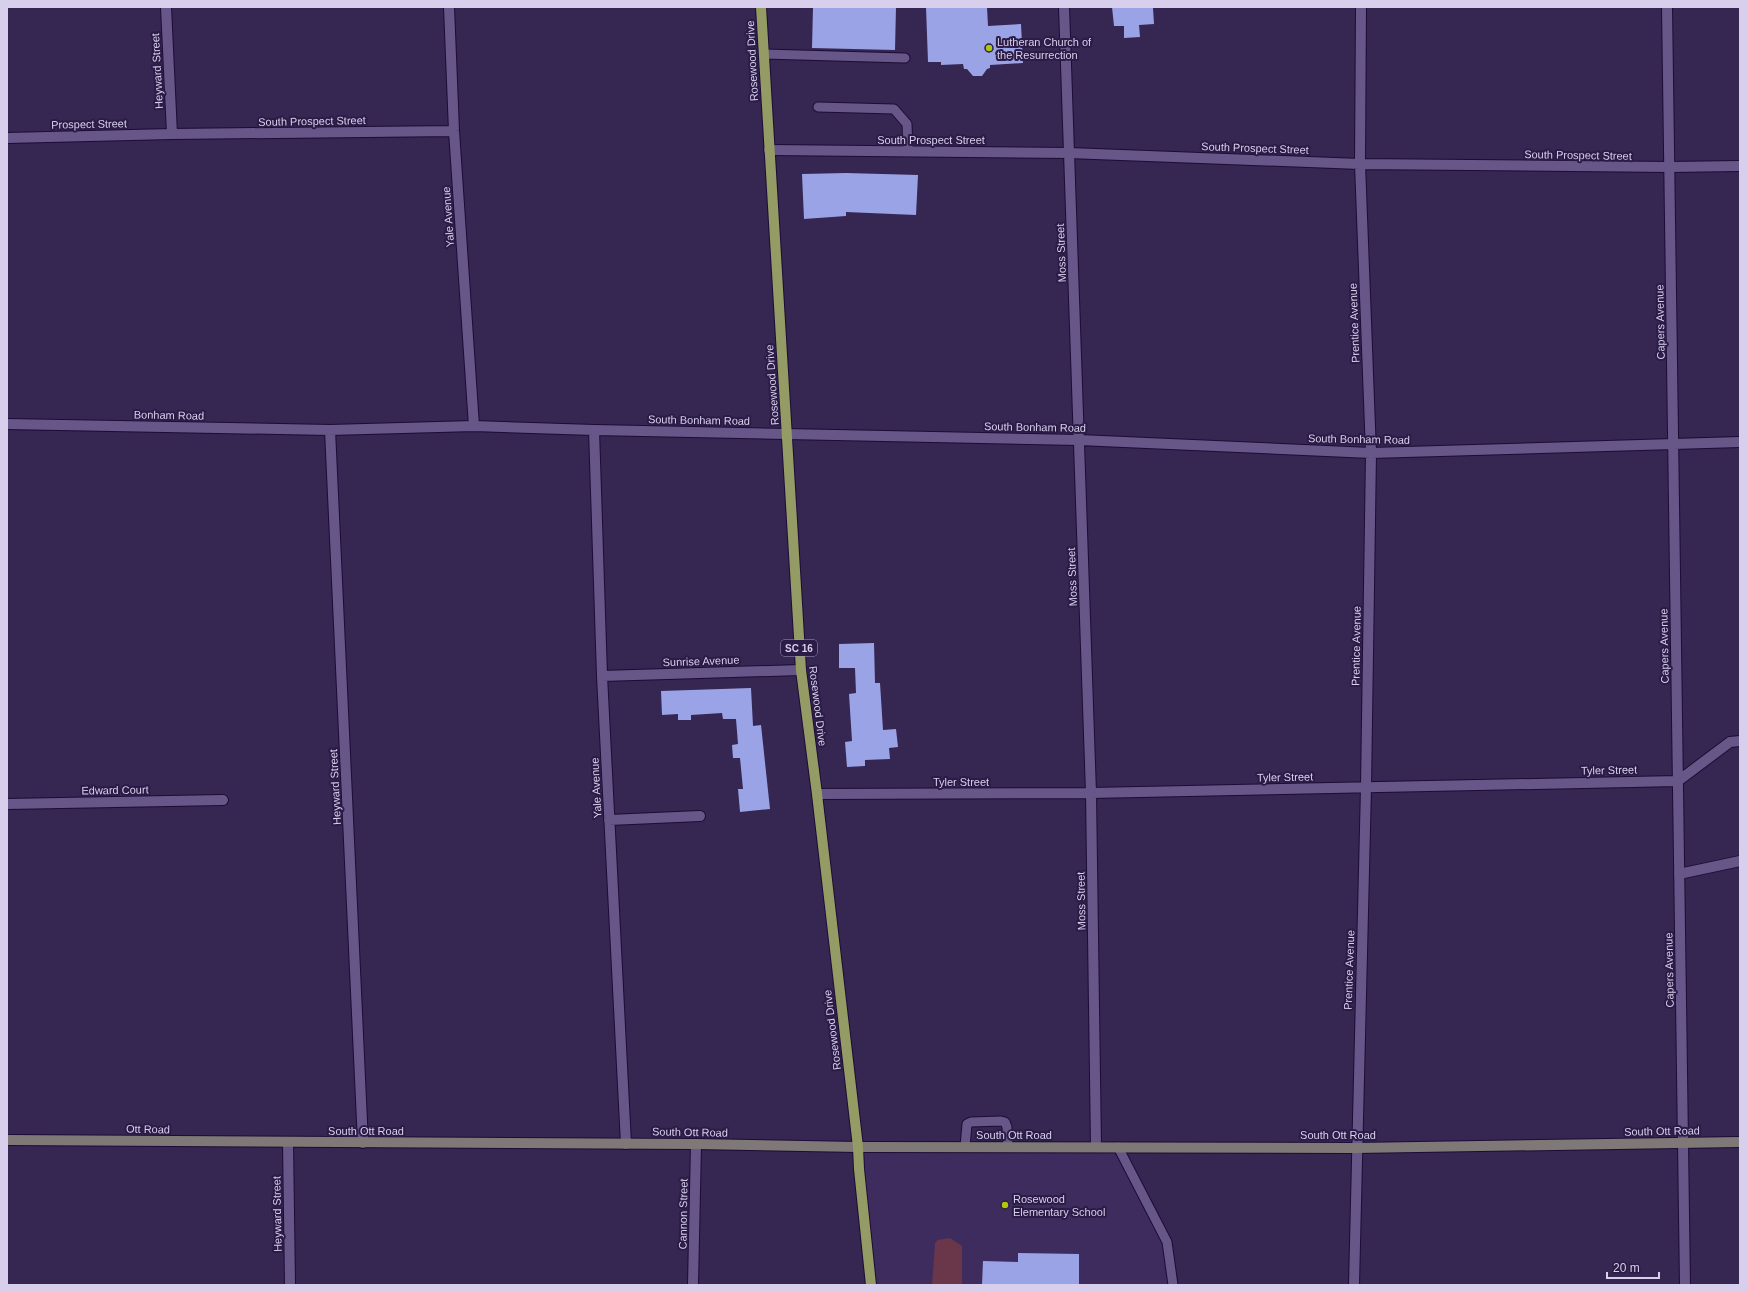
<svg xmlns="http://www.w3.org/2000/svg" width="1747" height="1292" font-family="Helvetica,sans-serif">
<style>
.built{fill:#3e2c5f}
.green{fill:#6a3649}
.building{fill:#9ba3e7}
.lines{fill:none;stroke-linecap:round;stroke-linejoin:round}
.lane-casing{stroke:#1d0c36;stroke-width:11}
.street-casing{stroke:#1d0c36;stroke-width:12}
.secondary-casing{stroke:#1d0c36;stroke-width:12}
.primary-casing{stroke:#1d0c36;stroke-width:12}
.lane{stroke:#675788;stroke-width:9}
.street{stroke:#675788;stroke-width:10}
.secondary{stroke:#7e7976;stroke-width:10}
.primary{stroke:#959b65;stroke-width:10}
.poi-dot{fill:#aec60b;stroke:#2b1b47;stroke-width:1.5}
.labels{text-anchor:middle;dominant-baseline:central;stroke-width:4;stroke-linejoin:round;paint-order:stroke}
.shield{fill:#2b1b47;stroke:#a399ba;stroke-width:1}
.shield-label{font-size:10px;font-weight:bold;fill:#d7cfeb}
.poi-label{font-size:11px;fill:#d7cfeb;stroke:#2b1b47;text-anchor:start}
.street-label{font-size:11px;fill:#d7cfeb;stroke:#2b1b47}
</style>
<rect width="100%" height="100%" fill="#352652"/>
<path class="built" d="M858 1147H1118L1167 1242 1173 1285H871Z"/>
<path class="green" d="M950 1238 962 1246V1285H932L935 1243 938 1240Z"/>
<path class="building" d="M813 7H896L895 50 812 48Z
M926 7H987L988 26 1021 24 1023 63 990 65V68L987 69 982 76H973L967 69H964L963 64 941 65V62H928Z
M1112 7 1153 8 1154 24 1139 25 1140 37 1124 38V26H1114Z
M846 173 918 175 916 215 846 212V216L804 219 802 174Z
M874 643 875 683H880L883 730 896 729 898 747 889 748 890 759 865 760V766L847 767 845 742 852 741 849 694 856 693 855 668H839V644Z
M751 688 753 726 761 725 770 809 740 812 738 789H743L740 758H733L732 745 738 744 736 719H723L722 713 691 715V720H678V714L662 715 661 691Z
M1018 1253 1079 1254V1285H982L983 1261 1018 1262Z"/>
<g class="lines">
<defs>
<path id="lane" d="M764 54 905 58
M818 107 894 109 907 124 908 151
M965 1147 967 1124 971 1122 1001 1121 1005 1122 1007 1127 1008 1147
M1118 1147 1167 1242 1173 1285"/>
<path id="street" d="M166 7 172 134
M449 7 454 131 474 426
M1064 7 1091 793 1096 1147
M1667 7 1685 1285
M7 138 172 134 454 131
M769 150 1069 153 1360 164 1670 167 1740 166
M7 424 330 430 474 426 594 430 1079 440 1371 453 1740 442
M330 430 363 1143
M594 430 602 676 626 1144
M602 676 801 670
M817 794 1091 793 1678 781 1730 742 1740 741
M7 804 223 800
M609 820 700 816
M1679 874 1740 861
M288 1142 290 1285
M693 1285 696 1144
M1354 1285 1366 787 1371 453 1360 164 1361 7"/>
<path id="secondary" d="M7 1140 696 1144 858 1147 1356 1148 1740 1142"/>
<path id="primary" d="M761 7 801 670 817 794 858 1147 859 1169 871 1285"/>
</defs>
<use href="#lane" class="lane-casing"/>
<use href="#street" class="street-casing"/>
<use href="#secondary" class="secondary-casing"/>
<use href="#primary" class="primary-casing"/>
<use href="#lane" class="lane"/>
<use href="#street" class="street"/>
<use href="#secondary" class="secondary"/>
<use href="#primary" class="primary"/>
</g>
<g class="poi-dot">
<circle cx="989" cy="48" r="4"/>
<circle cx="1005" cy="1205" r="4"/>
</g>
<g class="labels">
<rect class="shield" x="781" y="640" width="36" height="16" rx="3"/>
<g class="shield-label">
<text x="799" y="648">SC 16</text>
</g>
<g class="poi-label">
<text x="997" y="42">Lutheran Church of<tspan x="997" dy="13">the Resurrection</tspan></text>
<text x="1013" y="1199">Rosewood<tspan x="1013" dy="13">Elementary School</tspan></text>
</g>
<g class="street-label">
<text transform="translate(752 61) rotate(-93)">Rosewood Drive</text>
<text transform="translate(157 71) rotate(-93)">Heyward Street</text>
<text transform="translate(312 121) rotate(-1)">South Prospect Street</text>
<text transform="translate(89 124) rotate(-1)">Prospect Street</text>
<text x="931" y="140">South Prospect Street</text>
<text transform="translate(1255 148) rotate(2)">South Prospect Street</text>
<text transform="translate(1578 155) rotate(1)">South Prospect Street</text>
<text transform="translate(448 217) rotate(-94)">Yale Avenue</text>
<text transform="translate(1061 253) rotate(-92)">Moss Street</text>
<text transform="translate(1660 322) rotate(-91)">Capers Avenue</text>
<text transform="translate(1354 323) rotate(-92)">Prentice Avenue</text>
<text transform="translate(772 385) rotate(-94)">Rosewood Drive</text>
<text transform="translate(169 415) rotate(1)">Bonham Road</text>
<text transform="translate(699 420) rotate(1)">South Bonham Road</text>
<text transform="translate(1035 427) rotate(1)">South Bonham Road</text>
<text transform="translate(1359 439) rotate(1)">South Bonham Road</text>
<text transform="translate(1072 577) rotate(-92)">Moss Street</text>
<text transform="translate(1356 646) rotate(-89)">Prentice Avenue</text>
<text transform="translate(1664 646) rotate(-91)">Capers Avenue</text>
<text transform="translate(701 661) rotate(-2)">Sunrise Avenue</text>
<text transform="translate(818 706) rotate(83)">Rosewood Drive</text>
<text transform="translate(1609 770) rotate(-1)">Tyler Street</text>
<text transform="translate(1285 777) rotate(-1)">Tyler Street</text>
<text x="961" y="782">Tyler Street</text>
<text transform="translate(335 787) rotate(-93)">Heyward Street</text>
<text transform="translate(596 788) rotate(-93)">Yale Avenue</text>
<text transform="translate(115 790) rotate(-1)">Edward Court</text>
<text transform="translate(1081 901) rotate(-91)">Moss Street</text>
<text transform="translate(1349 970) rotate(-88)">Prentice Avenue</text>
<text transform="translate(1669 970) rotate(-91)">Capers Avenue</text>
<text transform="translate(832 1030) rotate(-97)">Rosewood Drive</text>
<text transform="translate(148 1129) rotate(1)">Ott Road</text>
<text x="366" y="1131">South Ott Road</text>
<text transform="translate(1662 1131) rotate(-1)">South Ott Road</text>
<text transform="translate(690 1132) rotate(1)">South Ott Road</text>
<text x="1014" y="1135">South Ott Road</text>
<text x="1338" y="1135">South Ott Road</text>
<text transform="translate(277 1214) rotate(-91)">Heyward Street</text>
<text transform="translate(683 1214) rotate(-89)">Cannon Street</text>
</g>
</g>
<rect width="1747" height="1292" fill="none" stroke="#d7cfeb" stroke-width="16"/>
<path d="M1607 1272v6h52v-6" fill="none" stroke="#d7cfeb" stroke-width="2"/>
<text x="1613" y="1272" font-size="12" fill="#d7cfeb" stroke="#2b1b47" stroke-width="3" paint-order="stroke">20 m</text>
</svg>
